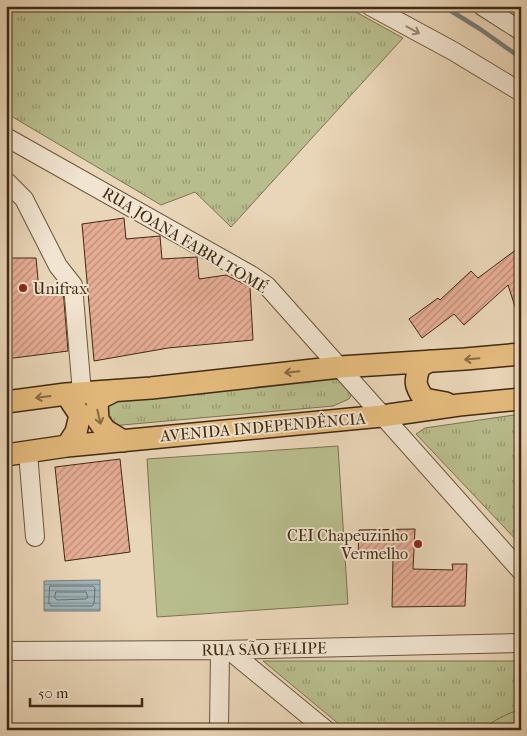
<svg xmlns="http://www.w3.org/2000/svg" width="527" height="736" font-family="'IM FELL French Canon',serif">
<style>
.grass{fill:url(#grass-tufts);stroke:#7c7450}
.green{fill:#b8bd8d;stroke:#7c7450}
.water{fill:url(#water-rules);stroke:#787d78}
.lines{fill:none;stroke-linecap:round;stroke-linejoin:round}
.shore{stroke:#6e7067;stroke-width:1}
.stream{stroke:#787d78;stroke-width:4.5}
.building{fill:url(#building-hatch);stroke:#3f2a13}
.minor-casing{stroke:#6a553c;stroke-width:20}
.major-casing{stroke:#3f2a13;stroke-width:24}
.minor{stroke:#f1e4d0;stroke-width:18}
.major{stroke:#e4ba7c;stroke-width:21}
.oneway{stroke:#988772}
.oneway2{stroke:#896b42}
.poi-dot{fill:#8f2418;stroke:#f1e4d0;stroke-width:2}
.labels{text-anchor:middle;dominant-baseline:central;stroke-width:4;stroke-linejoin:round;paint-order:stroke}
.street-label{font-size:16px;fill:#3f2a13;stroke:#f1e4d0}
.poi-label{font-size:16px;fill:#3f2a13;stroke:#f1e4d0;text-anchor:start}
</style>
<defs>
<pattern id="grass-tufts" width="24" height="20" patternUnits="userSpaceOnUse" patternTransform="scale(1.25)"><rect width="24" height="20" fill="#b8bd8d"/><path d="M3 7l-1-3M5 7V3M7 7l1-3M15 17l-1-3M17 17v-4M19 17l1-3" fill="none" stroke="#979a72"/></pattern>
<pattern id="water-rules" width="6" height="5" patternUnits="userSpaceOnUse" patternTransform="scale(1.25)"><rect width="6" height="5" fill="#9eb5bb"/><path d="M0 2.5h6" fill="none" stroke="#829397"/></pattern>
<pattern id="building-hatch" width="6" height="6" patternUnits="userSpaceOnUse" patternTransform="scale(1.25)"><rect width="6" height="6" fill="#e6ad95"/><path d="M-1 1l2-2M0 6l6-6M5 7l2-2" fill="none" stroke="#bc8d78"/></pattern>
</defs>
<rect width="100%" height="100%" fill="#e9d5b7"/>
<filter id="stains"><feTurbulence type="fractalNoise" baseFrequency=".004" numOctaves="4"/><feColorMatrix values="0 0 0 0 .2 0 0 0 0 .09 0 0 0 0 .02 0 0 0 .5 -.17"/></filter>
<radialGradient id="worn" r=".72"><stop offset=".6" stop-color="#630" stop-opacity="0"/><stop offset="1" stop-color="#630" stop-opacity=".3"/></radialGradient>
<path class="grass" d="M6 6H345L403 38 231 227 195 192 161 205 6 113Z
M340 374 353 392 349 399 333 406 111 426 103 408 113 395Z
M521 414V545L416 434 425 428Z
M263 661H521V730H346Z"/>
<path class="green" d="M338 446 348 604 157 617 147 459Z
M521 709V721L500 730H482C494 720 506 714 521 709Z"/>
<path class="water" d="M100 580V611H44V581Z"/>
<g class="lines">
<path class="shore" d="M50 586H93L95 588 94 604 92 606H51L49 603Z
M56 592H86L88 597 86 599 57 600 55 598Z"/>
<path class="stream" d="M443 6 480 29 521 58"/>
</g>
<path class="building" d="M124 218 126 239 160 236 162 259 197 257 199 279 226 275 250 287 253 340 168 348 94 361 82 224Z
M521 246V316H518L508 285 464 325 454 314 422 338 409 319 438 298 440 300 471 271 478 278Z
M6 258H36L39 290 61 287 63 289 68 351 6 359Z
M120 459 130 552 65 561 55 467Z
M415 529 413 569 453 570 452 564H467L465 606 392 607 393 557 358 558 359 530Z"/>
<g class="lines">
<defs>
<path id="minor" d="M370 6 453 51 521 92
M482 6 521 31
M6 137 251 275 267 286 521 571
M6 181 24 199 58 266 73 285 82 393
M28 453 35 537
M229 650 326 730
M6 651 220 650 521 643
M219 730 220 650"/>
<path id="major" d="M430 361 420 366C414 382 415 386 424 399L446 403
M114 391 102 397 97 403 98 420 105 430 123 441
M66 394 80 415 76 432 67 446
M6 402 66 394 151 388 340 367 465 359 521 354
M6 455 67 446 382 416 459 405 521 399"/>
</defs>
<use href="#minor" class="minor-casing"/>
<use href="#major" class="major-casing"/>
<use href="#minor" class="minor"/>
<use href="#major" class="major"/>
</g>
<defs><path id="oneway-shaft" d="M-6 0H5M1.5-3L5.5 0L1.5 3" fill="none" stroke-width="1.6" stroke-linecap="round" stroke-linejoin="round" transform="scale(1.25)"/></defs>
<use class="oneway" href="#oneway-shaft" transform="translate(413 30) rotate(29)"/>
<g class="oneway2">
<use href="#oneway-shaft" transform="translate(472 359) rotate(175)"/>
<use href="#oneway-shaft" transform="translate(292 372) rotate(174)"/>
<use href="#oneway-shaft" transform="translate(43 397) rotate(173)"/>
<use href="#oneway-shaft" transform="translate(99 417) rotate(77)"/>
</g>
<g class="poi-dot">
<circle cx="23" cy="288" r="5"/>
<circle cx="418" cy="544" r="5"/>
</g>
<g class="labels">
<g class="street-label">
<text transform="translate(185 240) rotate(31)">RUA JOANA FABRI TOMÉ</text>
<text transform="translate(263 427) rotate(-5)">AVENIDA INDEPENDÊNCIA</text>
<text transform="translate(264 649) rotate(-1)">RUA SÃO FELIPE</text>
</g>
<g class="poi-label">
<text x="33" y="288">Unifrax</text>
<text x="408" y="535" text-anchor="end">CEI Chapeuzinho<tspan x="408" dy="18">Vermelho</tspan></text>
</g>
</g>
<rect width="527" height="736" fill="none" stroke="#e9d5b7" stroke-width="25"/>
<rect x="8" y="8" width="512" height="721" fill="none" stroke="#3f2a13" stroke-width="2.5"/>
<rect x="12" y="12" width="502" height="711" fill="none" stroke="#3f2a13"/>
<path d="M30 698v8h112v-8" fill="none" stroke="#3f2a13" stroke-width="2.5"/>
<text x="38" y="698" font-size="15" fill="#3f2a13" stroke="#f1e4d0" stroke-width="4" paint-order="stroke">50 m</text>
<rect width="100%" height="100%" filter="url(#stains)"/>
<rect width="100%" height="100%" fill="url(#worn)"/>
</svg>
